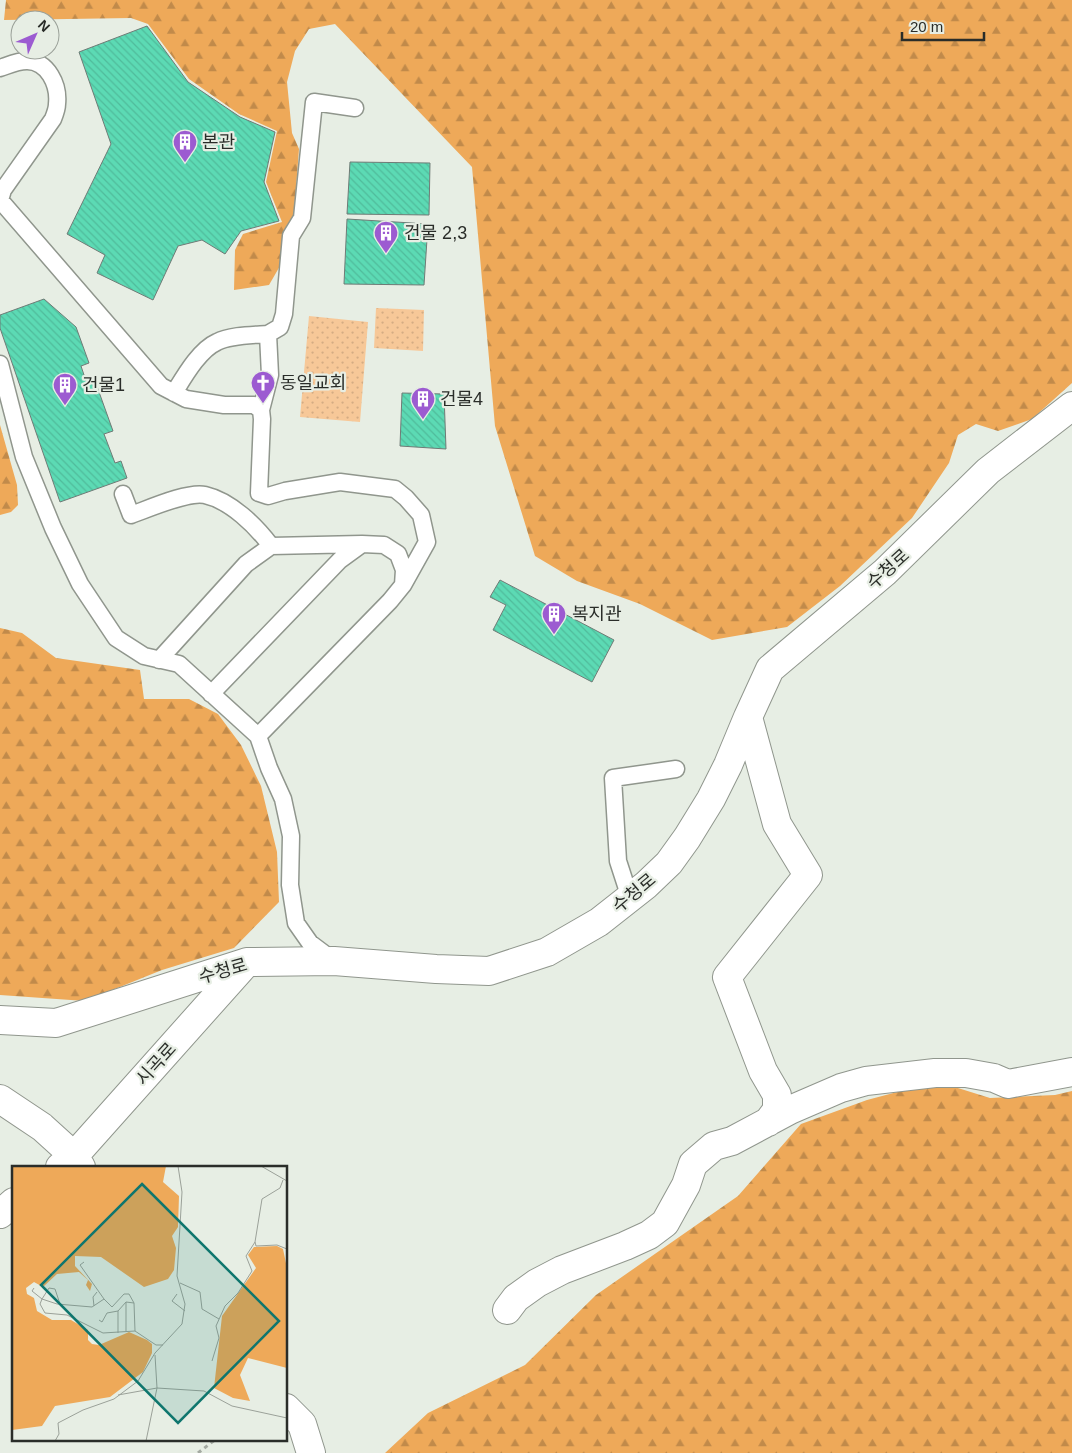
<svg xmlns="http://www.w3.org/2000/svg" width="1072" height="1453" font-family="Arial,'Noto Sans KR',sans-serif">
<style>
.forest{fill:url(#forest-firs)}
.park{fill:url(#park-dots)}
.building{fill:url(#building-back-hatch);stroke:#6f7b76}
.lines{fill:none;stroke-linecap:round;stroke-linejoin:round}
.lane-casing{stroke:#90968d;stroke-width:19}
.street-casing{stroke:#90968d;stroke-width:30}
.path{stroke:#a4aaa2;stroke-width:3;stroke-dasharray:4 4;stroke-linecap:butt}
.lane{stroke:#fff;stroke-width:16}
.street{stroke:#fff;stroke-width:28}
.labels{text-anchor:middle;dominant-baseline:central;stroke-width:4.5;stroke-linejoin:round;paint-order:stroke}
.poi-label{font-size:18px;fill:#2a2d29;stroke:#e7eee4;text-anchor:start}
.street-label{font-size:18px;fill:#2a2d29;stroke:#e7eee4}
.inset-road{fill:none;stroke:#9ba199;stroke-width:1}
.view{fill:#0f766e;fill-opacity:0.15;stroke:#0f766e;stroke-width:2.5}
.inset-edge{fill:none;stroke:#2a2d29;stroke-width:2.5}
</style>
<defs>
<pattern id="forest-firs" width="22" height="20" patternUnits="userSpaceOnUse" patternTransform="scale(1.25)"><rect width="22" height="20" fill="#eea959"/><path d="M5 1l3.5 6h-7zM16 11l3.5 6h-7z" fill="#c18a4a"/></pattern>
<pattern id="park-dots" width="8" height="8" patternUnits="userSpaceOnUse" patternTransform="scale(1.25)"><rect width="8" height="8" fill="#f7c898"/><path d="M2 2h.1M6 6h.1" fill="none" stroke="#d4ac83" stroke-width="1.8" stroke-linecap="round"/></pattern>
<pattern id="building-back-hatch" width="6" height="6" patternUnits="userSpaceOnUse" patternTransform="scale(1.25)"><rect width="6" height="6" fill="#5cdab4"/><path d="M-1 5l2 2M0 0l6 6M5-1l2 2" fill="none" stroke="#50bb9b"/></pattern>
</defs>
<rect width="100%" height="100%" fill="#e7eee4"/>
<path class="forest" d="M6 0H1072V383L1032 419 998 431 976 424 958 435 949 463 912 518 840 586 787 627 712 640 640 604 577 581 535 556 495 426 472 167 335 24 309 29 295 51 287 82 292 133 299 149 294 214 288 233 280 266 269 285 234 290 235 250 243 234 282 222 266 182 277 131 239 114 189 79 148 24 131 18 4 20Z
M0 425 17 485 18 505 11 512 0 515Z
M0 628 22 633 56 658 140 670 144 699H189L218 714 241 745 261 786 277 852 279 902 234 948 162 970 85 1001 0 995Z
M945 1084 990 1098 1055 1095 1072 1091V1453H385L428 1413 525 1365 596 1295 738 1196 801 1124 867 1100 901 1091Z"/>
<path class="park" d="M376 308 424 310 423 351 374 348Z
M309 316 368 322 360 422 300 417Z"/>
<path class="building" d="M147 26 188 82 240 117 275 132 264 182 279 221 241 231 225 254 202 240 178 246 153 300 97 273 105 255 67 234 111 144 79 52Z
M350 162 430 163 429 215 347 214Z
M347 219 428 224 424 285 344 284Z
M44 299 76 327 89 363 81 366 86 381 94 378 113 431 104 434 115 463 121 461 127 478 60 502 0 328V315Z
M402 393 444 394 446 449 400 446Z
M500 580 614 640 592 682 493 630 506 605 490 597Z"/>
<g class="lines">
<defs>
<path id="lane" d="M0 68C9 65 17 61 27 61 48 61 59 85 57 104 57 109 55 114 53 119L3 190 0 200
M0 200 161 386 186 399 224 405H254L261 410 262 419 259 493 268 496 285 491 340 482 395 489 406 498 421 515 427 542 403 585 390 601 258 736
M0 364 24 457 53 528 80 584 116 638 144 656 179 664 258 736 269 768 283 799 291 836 290 885 296 923 310 943 334 961
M174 393C184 377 199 350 217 342 230 335 253 335 268 334
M261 410 270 375 268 334 280 327 284 314 291 236 302 218 314 102 355 108
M123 494 131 515C148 509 188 491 205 495 231 501 256 526 271 546
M159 660 246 564 271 546 362 544
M211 694 340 560 362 544 384 545 398 554 404 570 403 585
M630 898 618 861 613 778 676 769"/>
<path id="street" d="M748 717 777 824 808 875 727 977 763 1071 777 1095V1110L768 1122
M0 1020 56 1023 247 962 334 961 436 969 489 971 547 952 599 922 646 885 669 863 687 838 711 799 728 765 748 717 770 669 885 572 988 471 1072 406
M0 1099 42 1127 74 1156 60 1167
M81 1167 74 1156 247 962
M0 1214 14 1202
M507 1310 516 1298 537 1283 562 1270 625 1246 649 1235 665 1223 686 1185 693 1164 714 1146 732 1141 790 1110 841 1088 866 1081 935 1073H966L994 1078 1008 1084 1072 1072
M286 1408 302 1424 311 1453"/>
</defs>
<use href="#lane" class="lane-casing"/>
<use href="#street" class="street-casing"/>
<path class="path" d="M198 1453 216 1439"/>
<use href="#lane" class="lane"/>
<use href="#street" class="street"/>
</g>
<defs>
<symbol id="building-pin" viewBox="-11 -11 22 30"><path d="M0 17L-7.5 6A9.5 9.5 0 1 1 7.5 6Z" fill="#9c5bd1" stroke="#e7eee4"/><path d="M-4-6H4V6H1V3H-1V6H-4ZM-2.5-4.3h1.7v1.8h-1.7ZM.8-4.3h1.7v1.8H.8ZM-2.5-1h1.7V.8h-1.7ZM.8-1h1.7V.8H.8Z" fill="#fff"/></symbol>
<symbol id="church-pin" viewBox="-11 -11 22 30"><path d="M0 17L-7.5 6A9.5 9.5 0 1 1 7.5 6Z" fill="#9c5bd1" stroke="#e7eee4"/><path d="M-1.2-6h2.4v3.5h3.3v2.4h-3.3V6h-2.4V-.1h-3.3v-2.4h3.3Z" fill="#fff"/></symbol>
</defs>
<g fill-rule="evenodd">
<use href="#building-pin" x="171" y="128" width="28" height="38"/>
<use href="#building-pin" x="372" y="219" width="28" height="38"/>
<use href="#church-pin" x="249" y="369" width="28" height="38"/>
<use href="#building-pin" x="51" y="371" width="28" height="38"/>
<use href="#building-pin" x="409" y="385" width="28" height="38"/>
<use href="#building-pin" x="540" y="600" width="28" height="38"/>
</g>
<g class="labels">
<g class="poi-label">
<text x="202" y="142">본관</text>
<text x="404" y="233">건물 2,3</text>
<text x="280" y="383">동일교회</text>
<text x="82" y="385">건물1</text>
<text x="440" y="399">건물4</text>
<text x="572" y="614">복지관</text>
</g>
<g class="street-label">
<text transform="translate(888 569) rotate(-42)">수청로</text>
<text transform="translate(634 893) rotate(-40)">수청로</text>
<text transform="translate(223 971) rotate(-16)">수청로</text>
<text transform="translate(156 1064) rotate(-48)">시곡로</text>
</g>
</g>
<g transform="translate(12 1166)">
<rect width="275" height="275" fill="#e7eee4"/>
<path d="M0 0H154L151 16 167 30 166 61 160 70 164 82 162 104 156 113 132 121 89 91 63 90V100L80 118 78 125 74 119 76 114 67 106 45 108 31 121 22 116 14 122 15 128 22 132 25 145 40 154H59L76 164V174L80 178 87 179 117 166 135 174 140 178V187L131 206 98 231 43 240 30 260 0 264ZM265 80 271 83 275 102V202L236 192 228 209 238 235 221 232 202 222 210 150 244 102 236 89 242 81Z" fill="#eea959"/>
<path class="inset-road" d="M249 0 275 15M271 14 268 22 250 33 243 76 244 80 265 79 275 83M72 96 68 99 92 133M168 117 188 126 190 143 207 153M22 122 20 125 30 133 37 122 43 123 48 138M165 128 160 135 173 145M82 140 81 131 85 126M87 154 90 156 95 147 106 145M114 165V136L122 137M123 165 122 137 117 128H112L100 141 92 133 80 141 45 138 30 133 28 138 33 147 55 149 91 167 123 165 144 179H151M106 167V145L114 136M143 189 145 222 192 225 220 240 275 252M200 195 207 172 204 160 213 140 226 127 240 105 234 90 243 76M106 229 145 222 134 275M43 275 47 268 46 257 71 244 102 233 126 215 143 187 170 158 173 138 165 110 170 26 166 0"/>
<path class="view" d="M130 18 267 155 166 257 29 119Z"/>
<rect width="275" height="275" class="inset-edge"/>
</g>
<g transform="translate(35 35) rotate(45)"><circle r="24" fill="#e7eee4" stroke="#9ba199"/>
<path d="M0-4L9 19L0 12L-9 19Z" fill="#9c5bd1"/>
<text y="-8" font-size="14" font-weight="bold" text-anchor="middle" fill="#2a2d29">N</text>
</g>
<path d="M902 32v8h82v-8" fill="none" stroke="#2a2d29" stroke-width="2.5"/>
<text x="910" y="32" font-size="15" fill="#2a2d29" stroke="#e7eee4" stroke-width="4" paint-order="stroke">20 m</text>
</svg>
